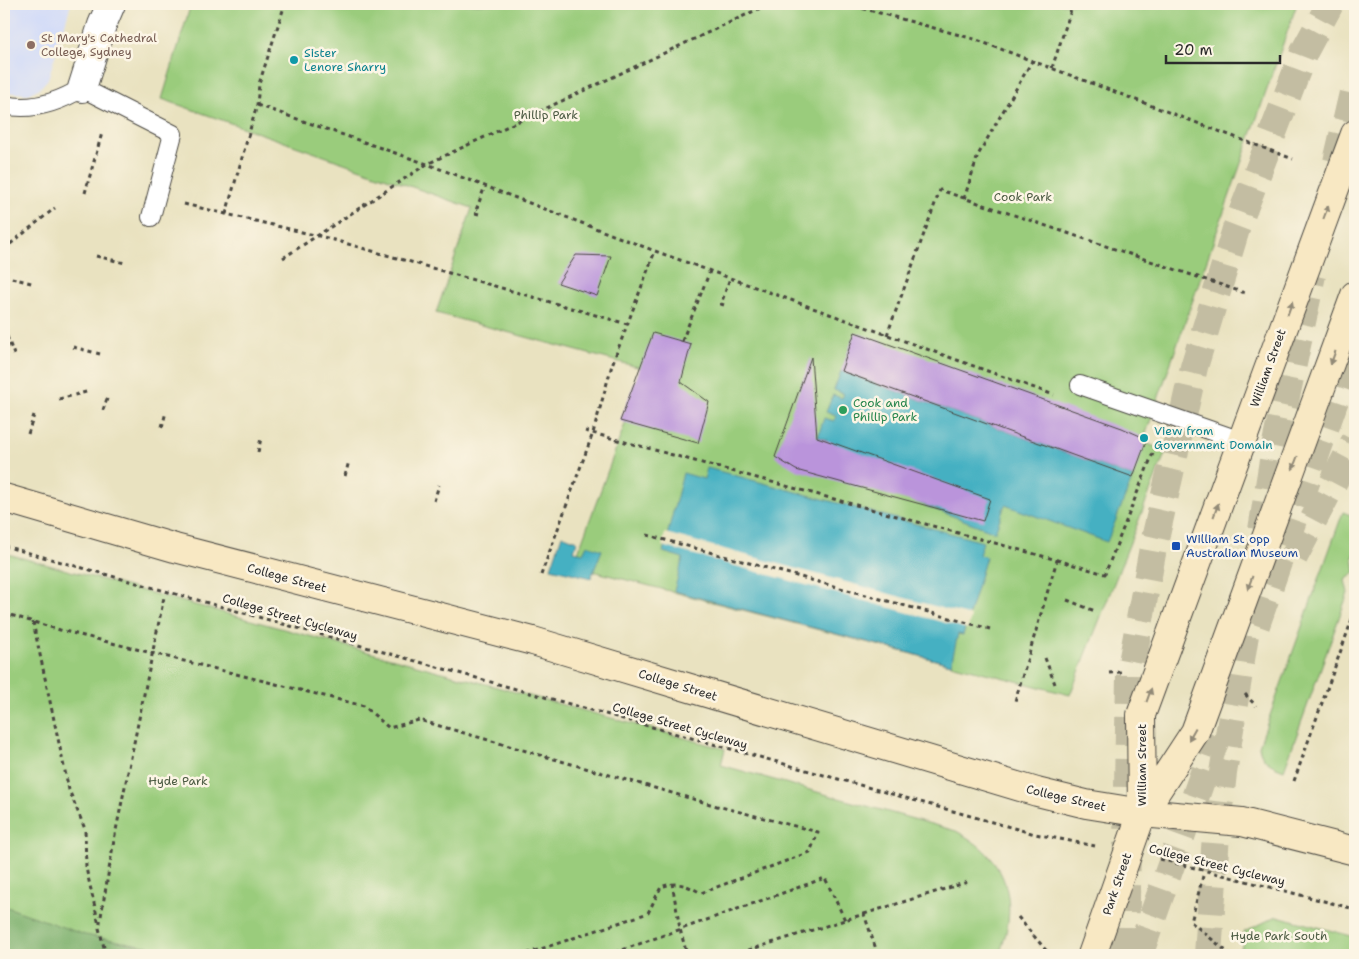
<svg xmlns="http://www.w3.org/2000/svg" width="1359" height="959" font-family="'Shantell Sans',sans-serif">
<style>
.built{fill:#d0daf9}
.green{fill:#9acc7c;stroke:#627c54}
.forest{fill:#7bb06c;stroke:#536e4c}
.water{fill:#44b0c2;stroke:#386e76}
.pier{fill:#e9e2c0}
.building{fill:#ba94db}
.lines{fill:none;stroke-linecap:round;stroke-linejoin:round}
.highway-tunnel{stroke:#c3bda2;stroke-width:28;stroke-dasharray:28 14;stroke-linecap:butt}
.lane-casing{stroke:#484641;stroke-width:20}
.street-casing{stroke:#484641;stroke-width:30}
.secondary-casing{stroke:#484641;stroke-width:30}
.path{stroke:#484641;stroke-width:3;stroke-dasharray:4 4;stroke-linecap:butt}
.lane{stroke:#fff;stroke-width:18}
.street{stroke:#fff;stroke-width:28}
.secondary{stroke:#f8e8c3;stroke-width:28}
.oneway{fill:#928a77}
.education-dot{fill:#8d6e63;stroke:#fcf5e5;stroke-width:2}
.culture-dot{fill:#0f9aa8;stroke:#fcf5e5;stroke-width:2}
.leisure-dot{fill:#2e9e5b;stroke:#fcf5e5;stroke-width:2}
.transit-dot{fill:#1a4fb4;stroke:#fcf5e5;stroke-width:2}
.labels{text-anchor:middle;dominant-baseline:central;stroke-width:5;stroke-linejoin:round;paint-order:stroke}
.education-label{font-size:12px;fill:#785e54;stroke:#fcf5e5;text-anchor:start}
.culture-label{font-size:12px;fill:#0d838f;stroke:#fcf5e5;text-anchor:start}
.park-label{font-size:12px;fill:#4c5b43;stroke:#fcf5e5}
.street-label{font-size:12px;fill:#2b2b2b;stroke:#fcf5e5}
.leisure-label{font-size:12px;fill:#27864d;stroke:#fcf5e5;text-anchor:start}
.transit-label{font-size:12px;fill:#164399;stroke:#fcf5e5;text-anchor:start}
</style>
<rect width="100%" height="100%" fill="#fcf5e5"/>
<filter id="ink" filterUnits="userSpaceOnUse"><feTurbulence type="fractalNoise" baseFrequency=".02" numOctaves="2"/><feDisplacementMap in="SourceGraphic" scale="10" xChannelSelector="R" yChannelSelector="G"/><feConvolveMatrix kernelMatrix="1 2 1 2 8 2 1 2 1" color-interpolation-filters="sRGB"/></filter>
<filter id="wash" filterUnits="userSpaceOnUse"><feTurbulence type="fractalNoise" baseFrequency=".0096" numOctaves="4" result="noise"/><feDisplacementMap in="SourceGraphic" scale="20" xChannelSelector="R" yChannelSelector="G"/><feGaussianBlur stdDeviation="1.12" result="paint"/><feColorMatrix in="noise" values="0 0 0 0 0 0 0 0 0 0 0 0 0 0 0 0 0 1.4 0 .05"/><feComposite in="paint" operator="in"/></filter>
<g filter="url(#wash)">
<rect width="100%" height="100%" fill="#e9e2c0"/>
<path class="built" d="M4 4H71L48 79 40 88 28 94 4 92Z"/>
<path class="green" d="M191 4H1297L1143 442 1166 451 1070 695 573 566 645 369 436 313 472 208 162 99Z
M1343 512 1355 517V555L1353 556 1355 573 1345 580 1348 593 1284 770C1271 765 1261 761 1259 746Z
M4 553 725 749 721 765 956 831C1008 858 1020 902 999 955H4Z
M1277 916 1355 937V955H1236L1242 946 1244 932Z"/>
<path class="forest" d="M4 906 85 935 196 955H4Z"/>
<path class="water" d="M841 371 1133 477 1107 542 1005 505 995 532 818 465 827 440 818 437 824 418 834 421 836 416 826 412 833 395 842 398 844 394 834 390Z
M707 468 983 542 979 555 986 557 963 635 958 634 951 664 674 591 683 558 663 552 683 473 704 479Z
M562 535 577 541 574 551 583 553 587 545 602 550 591 578 551 568Z"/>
<path class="pier" d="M665 533 971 616 968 629 662 546Z"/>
<g id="blocks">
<path class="building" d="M576 255 611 256 597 296 558 283Z
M855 332 1122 428 1147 439 1133 477 841 371Z
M653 333 691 344 681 382 709 402 698 443 620 421Z
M811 357 817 437 990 499 983 521 796 470 775 457Z"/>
</g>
</g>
<g filter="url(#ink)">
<use href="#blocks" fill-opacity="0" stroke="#484641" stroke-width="1"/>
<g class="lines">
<path class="highway-tunnel" d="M1337 162 1355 84
M1262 530 1275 448 1312 275
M1294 557 1355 441
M1256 625 1355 343
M1125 955 1130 674 1153 548 1194 367 1236 229 1304 52 1330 4
M1139 955 1217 736
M1208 955 1216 834 1223 773 1251 597"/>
<defs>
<path id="lane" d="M4 105C31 111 59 102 82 88L173 134 151 217
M1080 385 1241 441"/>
<path id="street" d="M82 88 102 25 111 4"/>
<path id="secondary" d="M4 498 175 548 533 641 1037 792 1086 804 1142 813 1242 822 1355 851
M1142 813 1141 715 1355 134
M1092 955 1142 813 1195 732 1355 295"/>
</defs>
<use href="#lane" class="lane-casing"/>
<use href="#street" class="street-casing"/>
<use href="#secondary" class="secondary-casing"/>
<path class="path" d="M847 4 974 39 1293 159
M1052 68 1073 4
M257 105 427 164 655 251 1054 395
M85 193 102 133
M964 199 978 155 1032 61
M184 204 327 238 627 324
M226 214 257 105 259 84 285 4
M479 214 475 213 485 186
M4 249 55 208
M96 256 125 263
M283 258 427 164 769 4
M4 276 35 284
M724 305 721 304 730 278
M4 329 15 357
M887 335 940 190 1245 293
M682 341 710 271
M73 347 100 354
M59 399 90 391
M103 410 108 396
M162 427 166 412
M585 431 1057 560 1015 701
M28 434 34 415
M258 452 261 438
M345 476 349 461
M434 501 439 485
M647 535 990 629
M4 546 1035 834 1095 846
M1057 560 1105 574 1157 443
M541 575 593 433 612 365 655 251
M1067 600 1095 611
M4 613 60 630 364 706 389 728 419 720 717 806 818 832 810 852 701 893C687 885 677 881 661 887L648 913 523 955
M33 622 69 790 85 829 86 868 99 925
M1045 658 1055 684
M1109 673 1121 672
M1245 694 1256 706
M1294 781 1355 611
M1160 859 1355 909
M1203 876 1191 922 1231 955
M672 883 680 929 687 955
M864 914 971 881
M1018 917 1050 955
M106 955 99 928 114 840 164 597
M608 955 825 878 845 920
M733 955 864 914 878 955"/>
<use href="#lane" class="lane"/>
<use href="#street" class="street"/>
<use href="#secondary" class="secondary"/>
</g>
<defs><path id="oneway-solid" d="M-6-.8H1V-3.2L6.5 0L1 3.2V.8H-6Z" transform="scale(1.25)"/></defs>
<g class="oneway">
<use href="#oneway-solid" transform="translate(1326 212) rotate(-69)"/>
<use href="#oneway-solid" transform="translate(1290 308) rotate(-70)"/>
<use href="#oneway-solid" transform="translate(1333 358) rotate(110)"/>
<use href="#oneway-solid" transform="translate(1295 463) rotate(111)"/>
<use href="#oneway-solid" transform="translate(1216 510) rotate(-70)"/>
<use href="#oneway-solid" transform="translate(1250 583) rotate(110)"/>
<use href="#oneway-solid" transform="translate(1149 695) rotate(-70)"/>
<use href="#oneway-solid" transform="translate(1192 734) rotate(119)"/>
</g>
</g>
<circle class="education-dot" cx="31" cy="45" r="5"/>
<g class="culture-dot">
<circle cx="294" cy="60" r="5"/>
<circle cx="1144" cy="438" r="5"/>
</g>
<circle class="leisure-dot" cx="843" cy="410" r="5"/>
<rect class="transit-dot" x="1171" y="541" width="10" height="10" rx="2.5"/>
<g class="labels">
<g class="education-label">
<text x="41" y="38">St Mary's Cathedral<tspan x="41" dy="14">College, Sydney</tspan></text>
</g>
<g class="culture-label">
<text x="304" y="53">Sister<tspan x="304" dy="14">Lenore Sharry</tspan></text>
<text x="1154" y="431">View from<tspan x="1154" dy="14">Government Domain</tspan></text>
</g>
<g class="park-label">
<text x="546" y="115">Phillip Park</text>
<text x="1023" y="197">Cook Park</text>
<text x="178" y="781">Hyde Park</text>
<text x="1279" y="936">Hyde Park South</text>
</g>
<g class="street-label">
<text transform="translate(1268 368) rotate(-70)">William Street</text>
<text transform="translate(287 578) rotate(15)">College Street</text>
<text transform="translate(290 617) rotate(16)">College Street Cycleway</text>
<text transform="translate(678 685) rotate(17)">College Street</text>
<text transform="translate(680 726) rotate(16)">College Street Cycleway</text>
<text transform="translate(1142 765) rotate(-90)">William Street</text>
<text transform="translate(1066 798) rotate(13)">College Street</text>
<text transform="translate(1217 865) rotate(14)">College Street Cycleway</text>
<text transform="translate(1117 884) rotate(-71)">Park Street</text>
</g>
<g class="leisure-label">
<text x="853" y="403">Cook and<tspan x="853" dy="14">Phillip Park</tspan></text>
</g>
<g class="transit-label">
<text x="1186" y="539">William St opp<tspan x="1186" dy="14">Australian Museum</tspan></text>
</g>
</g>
<rect width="1359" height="959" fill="none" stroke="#fcf5e5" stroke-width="20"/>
<path d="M1166 55v8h114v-8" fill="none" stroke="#2b2b2b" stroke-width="2.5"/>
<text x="1174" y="55" font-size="15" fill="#2b2b2b" stroke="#fcf5e5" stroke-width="4" paint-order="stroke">20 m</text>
</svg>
